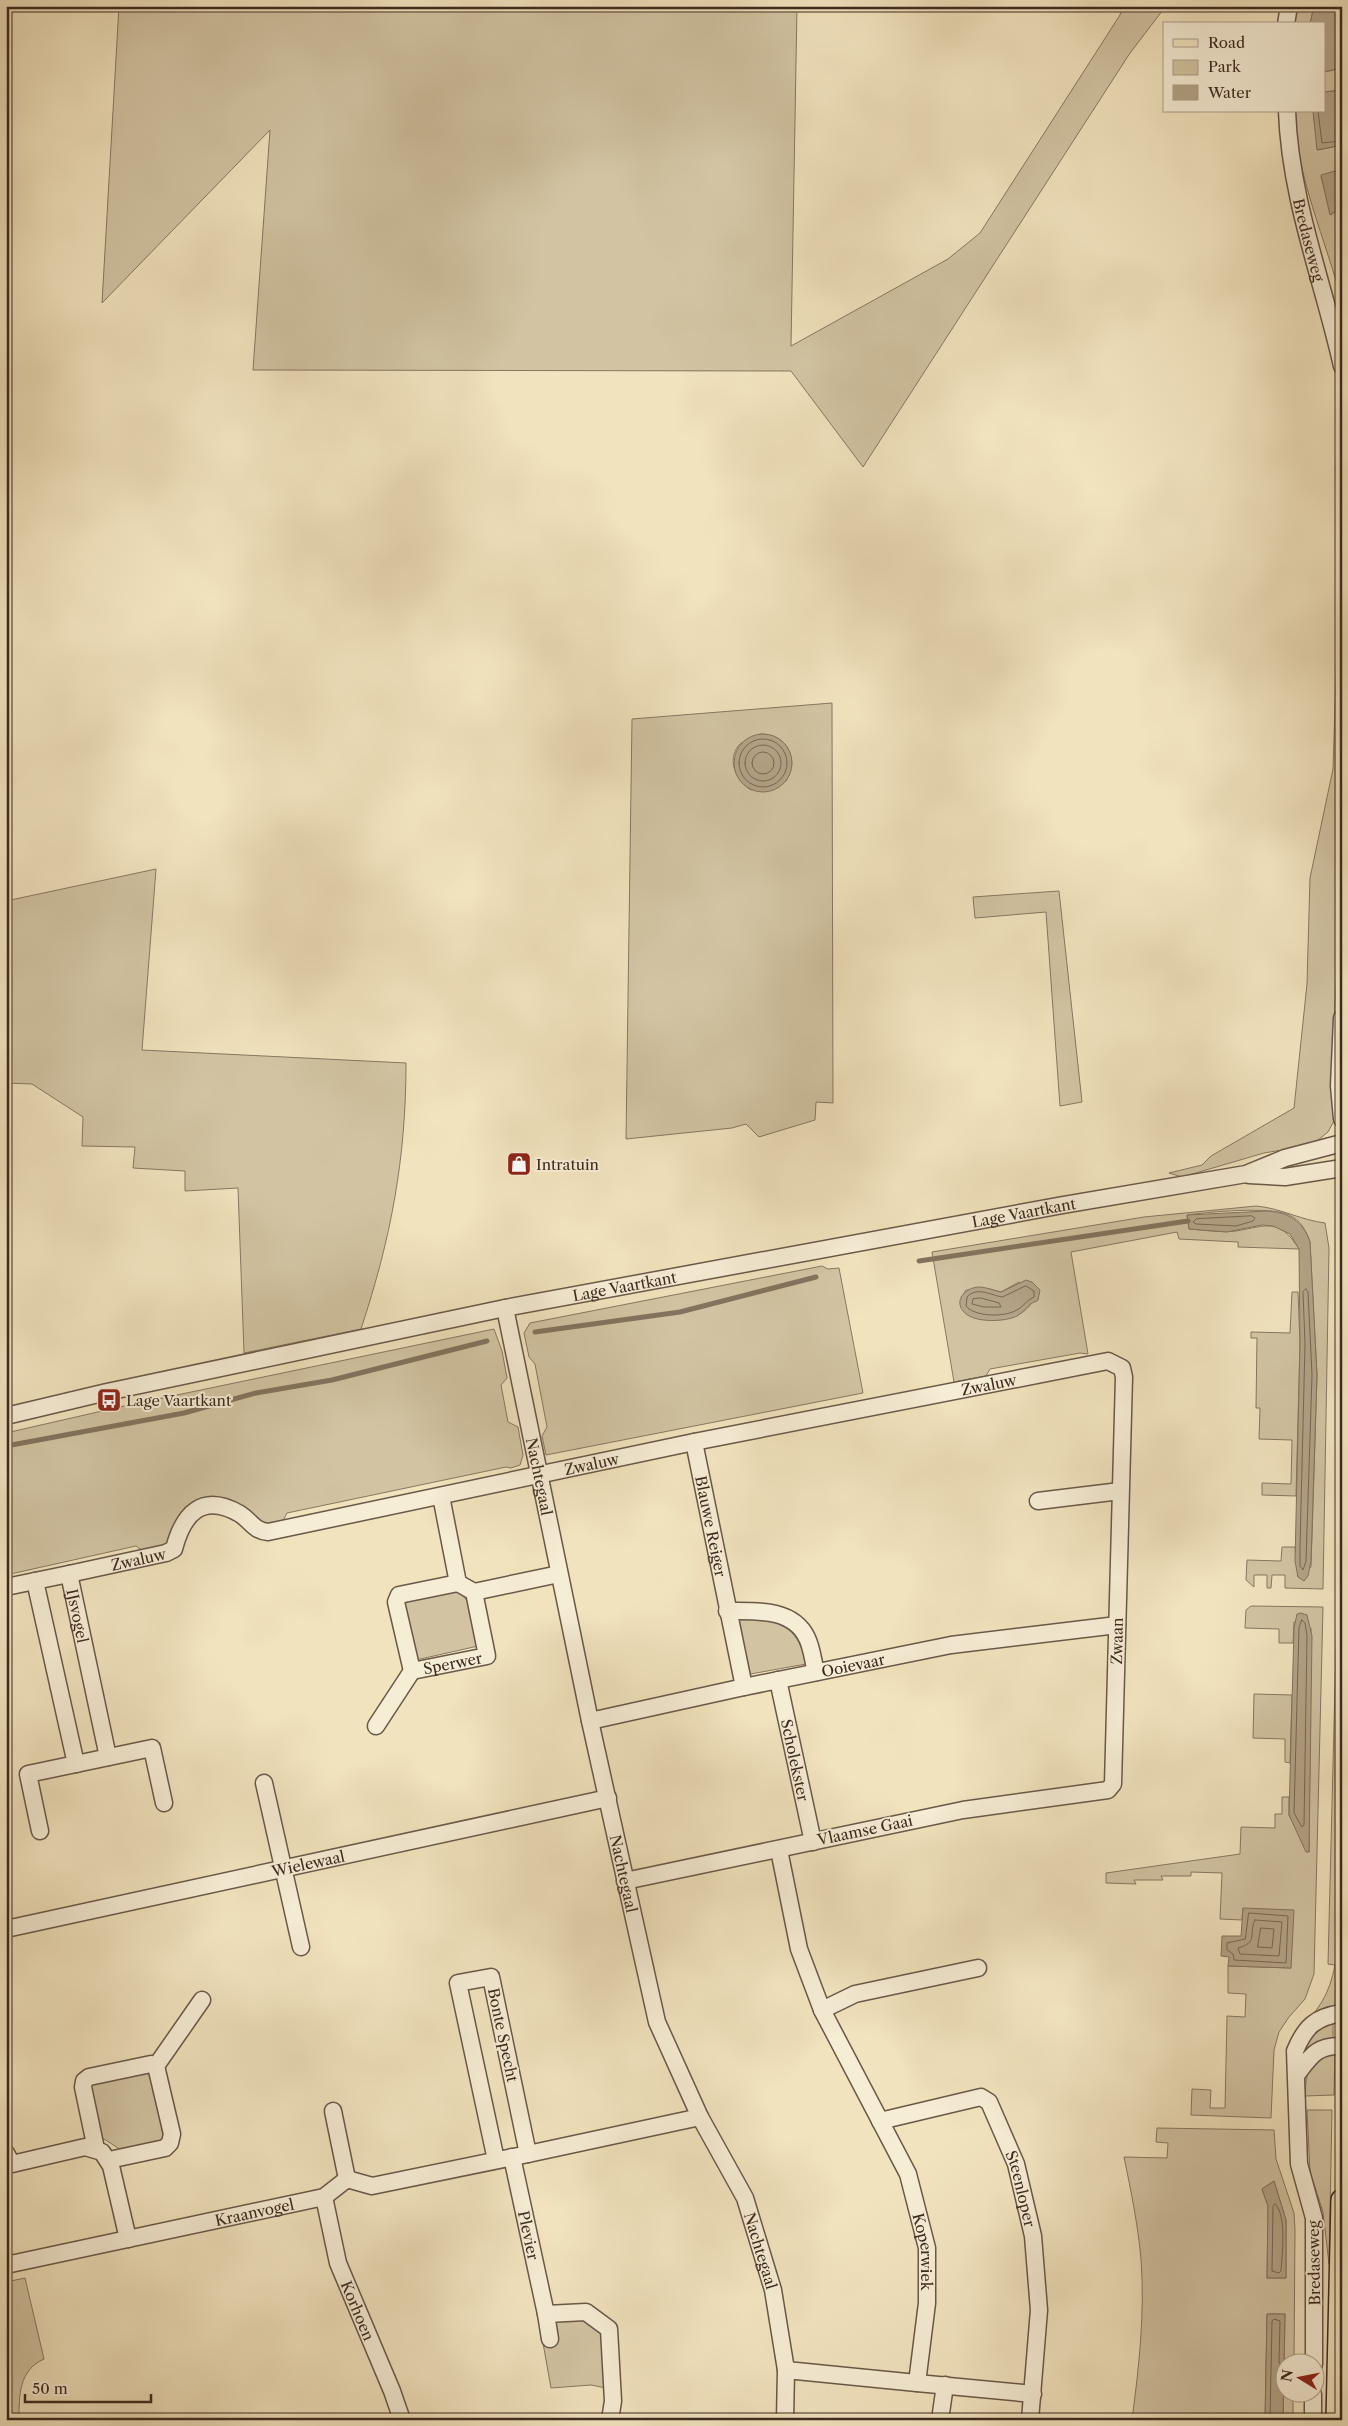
<svg xmlns="http://www.w3.org/2000/svg" width="1348" height="2426" font-family="'Libre Caslon Text',serif">
<style>
.green{fill:#d2c4a3;stroke:#887762;fill-rule:evenodd}
.water{fill:#b4a488;stroke:#84735e}
.lines{fill:none;stroke-linecap:round;stroke-linejoin:round}
.shore{stroke:#786754;stroke-width:1}
.stream{stroke:#84735e;stroke-width:5}
.minor-casing{stroke:#6a5848;stroke-width:19}
.major-casing{stroke:#3d2a20;stroke-width:24}
.minor{stroke:#f6edd5;stroke-width:16}
.major{stroke:#f1e3be;stroke-width:21}
.labels{text-anchor:middle;dominant-baseline:central;stroke-width:4;stroke-linejoin:round;paint-order:stroke}
.street-label{font-size:15px;fill:#3d2a20;stroke:#f6edd5}
.poi-label{font-size:15px;fill:#3d2a20;stroke:#f6edd5;text-anchor:start}
</style>
<rect width="100%" height="100%" fill="#f1e3be"/>
<filter id="stains"><feTurbulence type="fractalNoise" baseFrequency=".004" numOctaves="4"/><feColorMatrix values="0 0 0 0 .2 0 0 0 0 .09 0 0 0 0 .02 0 0 0 .5 -.17"/></filter>
<radialGradient id="worn" r=".72"><stop offset=".6" stop-color="#630" stop-opacity="0"/><stop offset="1" stop-color="#630" stop-opacity=".3"/></radialGradient>
<path class="green" d="M119 6H797L791 346 948 259 980 233 1120 15 1123 6H1166L1130 53 863 467 791 371 253 370 270 130 102 303Z
M1297 6H1314L1310 24H1294Z
M1342 68V90L1324 92V72Z
M1294 111H1313L1318 150 1342 145V169L1321 176 1331 215 1342 206V242L1339 245 1342 247V302C1326 240 1296 176 1294 111Z
M1336 466 1342 467C1342 603 1343 738 1341 873 1340 955 1329 1037 1335 1119L1328 1132 1312 1145 1264 1153 1182 1177 1169 1173 1202 1165 1211 1156 1294 1108 1307 984 1310 878 1333 769 1339 581Z
M832 703 833 1103 816 1102 815 1120 759 1137 746 1124 732 1128 626 1139 632 719ZM760 734C787 734 800 759 786 781L751 790C737 781 726 761 739 745 744 740 754 737 760 734Z
M156 869 142 1050 406 1063C406 1159 391 1238 361 1329L244 1353 238 1188 185 1191V1171L133 1168 135 1147 82 1146 83 1117 32 1084 6 1083V901Z
M1059 891 1082 1102 1060 1106 1046 912 975 918 973 897Z
M1256 1206C1280 1208 1301 1220 1325 1223L1329 1248 1323 1589 1285 1588V1575H1272L1271 1588H1267V1575H1254V1587L1246 1580 1247 1560 1281 1561 1282 1547H1295L1298 1577 1311 1567 1317 1375 1310 1242C1306 1230 1300 1220 1289 1215 1270 1206 1209 1212 1187 1215L1189 1229C1204 1230 1221 1233 1236 1231 1267 1226 1279 1217 1299 1249L1238 1247V1242L1179 1239 1177 1232 1071 1252 1088 1354 1080 1353 990 1369 986 1376 954 1382 932 1252 1144 1217ZM1019 1282 1031 1304C1019 1320 1002 1320 982 1319L961 1298 966 1290 990 1289 1001 1292Z
M822 1266 828 1269 839 1268 863 1393 546 1455 542 1436 547 1427 535 1364 529 1357 524 1333 530 1323Z
M1292 1292H1298L1300 1344 1296 1496 1262 1495V1483L1291 1484 1292 1440 1259 1439 1260 1408H1256L1257 1338H1251V1332L1290 1333Z
M1342 1304V1591L1338 1590Z
M494 1329 502 1351 507 1378 501 1385 508 1422 518 1427 523 1455 520 1465 511 1468 506 1467 287 1513 283 1521 263 1525 205 1500 170 1545 143 1551 136 1546 6 1575V1433L124 1406Z
M454 1588 469 1602 478 1646 416 1660 402 1599Z
M1251 1606 1323 1607 1314 1974 1305 1999 1289 2017 1279 2032 1274 2050 1271 2118 1191 2115 1192 2089 1211 2090 1210 2108H1225L1227 2016 1245 2017 1246 1994 1228 1993V1966L1291 1968 1243 1908 1242 1920 1220 1919 1222 1873 1191 1872V1876H1161L1163 1880H1134L1136 1884 1106 1883V1873L1240 1854 1241 1827 1275 1828V1814H1282V1797H1289V1815L1309 1852 1311 1628 1294 1622 1293 1643H1279V1629L1245 1628 1246 1610Z
M1337 1606 1342 1607V1789L1335 2006 1300 2030C1320 2007 1329 1995 1335 1965L1328 1964Z
M753 1615C785 1625 798 1628 806 1664L745 1675 734 1616Z
M1254 1694 1292 1695 1290 1763 1285 1762V1739L1253 1738Z
M1328 2024H1333V2040L1306 2057 1302 2053 1312 2036Z
M1335 2052 1334 2095 1305 2096C1306 2069 1309 2062 1335 2052Z
M150 2072 164 2140 121 2150 95 2133 89 2082Z
M1307 2110H1332L1329 2264 1323 2212 1310 2172Z
M1157 2128 1274 2130 1276 2159 1294 2213 1295 2230 1294 2363 1286 2364V2394H1293V2420H1283L1285 2314H1267L1265 2420H1132C1139 2367 1145 2313 1141 2259 1138 2225 1131 2191 1124 2157L1167 2158 1168 2143 1156 2142ZM1274 2181 1286 2220V2278H1267L1268 2206 1262 2189Z
M25 2278 44 2359C19 2370 19 2395 19 2420H6V2282Z
M578 2316 600 2325 606 2343V2388L591 2385 551 2388 543 2343 553 2320Z"/>
<path class="water" d="M1314 6H1342V68L1324 72V24H1310Z
M1342 90V145L1317 150 1313 111H1324V92Z
M1342 169V206L1330 215 1321 175Z
M734 763a29 29 0 1 1 58 0a29 29 0 1 1-58 0Z
M1266 1211C1288 1212 1303 1221 1310 1242L1317 1375 1311 1561 1308 1576 1304 1581 1298 1577 1295 1561 1300 1344 1299 1249 1290 1234 1273 1226 1262 1225 1227 1232 1189 1229 1187 1215Z
M1026 1280 1032 1282 1040 1290 1038 1300C1036 1302 1034 1302 1032 1303 1027 1306 1023 1313 1017 1316 1005 1322 975 1323 965 1313 952 1301 966 1287 979 1287 987 1287 994 1291 1001 1292Z
M1301 1613 1307 1615 1312 1636 1309 1852H1306L1289 1815 1294 1628 1297 1614Z
M1243 1908 1294 1910 1291 1968 1228 1966 1229 1957 1221 1956 1222 1936H1241Z
M1274 2181 1286 2220V2278H1267L1268 2206 1262 2189Z
M1267 2314H1285L1283 2420H1265Z"/>
<g class="lines">
<path class="shore" d="M1318 111 1322 143 1342 141
M739 763a24 24 0 1 1 48 0a24 24 0 1 1-48 0Z
M745 763a18 18 0 1 1 36 0a18 18 0 1 1-36 0Z
M752 763a11 11 0 1 1 22 0a11 11 0 1 1-22 0Z
M1252 1216 1255 1218 1253 1221 1236 1226 1196 1224 1193 1222 1196 1219Z
M1026 1286 1034 1291V1297C1026 1300 1023 1308 1015 1311 1003 1317 975 1317 966 1306L967 1297C977 1286 990 1295 1002 1297Z
M1306 1289 1308 1292 1312 1375 1306 1561 1303 1570 1300 1566V1547L1305 1344 1303 1292Z
M981 1298 999 1303 1001 1307H984L972 1304 973 1299Z
M1302 1620 1305 1623 1307 1636 1304 1825 1302 1827 1294 1813 1299 1628Z
M1249 1913 1288 1916 1286 1963 1234 1960 1233 1954 1227 1950V1943L1245 1939Z
M1255 1920 1282 1922 1279 1956 1240 1954 1238 1948C1259 1942 1248 1934 1255 1920Z
M1261 1928 1274 1929 1272 1948 1258 1947Z
M1275 2204C1287 2214 1282 2256 1281 2271L1279 2273 1272 2271 1273 2207Z
M1270 2420 1272 2321 1274 2319 1280 2321 1279 2363 1286 2368"/>
<path class="stream" d="M919 1261 1188 1221
M535 1332 680 1312 816 1277
M6 1446 184 1413 256 1393 332 1380 487 1341"/>
<defs>
<g id="minor">
<path d="M1286 24 1289 6"/>
<path id="s1" d="M1287 111C1290 199 1323 281 1342 366"/>
<path d="M1342 1018 1339 1086 1342 1119"/>
<path d="M1249 1175 1285 1177 1342 1168"/>
<path id="s2" d="M505 1308 590 1721 657 2022 700 2117 745 2198 773 2290 786 2370 785 2420"/>
<path id="s3" d="M6 1416 107 1392 505 1308 1063 1205 1246 1174 1285 1158 1342 1143"/>
<path id="s4" d="M694 1442 744 1687"/>
<path d="M441 1496 458 1583 474 1592 559 1574"/>
<path d="M1038 1501 1120 1491"/>
<path id="s5" d="M69 1574 166 1553 174 1549C183 1514 202 1492 240 1514 251 1521 254 1531 268 1532L694 1442 1108 1361 1122 1368 1124 1377 1113 1784 1108 1790 963 1810 625 1881"/>
<path id="s6" d="M458 1583 399 1595 396 1602 412 1671 487 1656 474 1592"/>
<path d="M6 1587 35 1581"/>
<path d="M727 1611C755 1611 793 1608 807 1638 812 1648 813 1661 816 1672"/>
<path id="s7" d="M778 1680 813 1842"/>
<path id="s8" d="M590 1721 744 1687 951 1645 1117 1625"/>
<path d="M376 1726 412 1671"/>
<path id="s9" d="M76 1764 35 1581 69 1574 108 1757"/>
<path d="M264 1783 301 1947"/>
<path d="M40 1831 28 1774 152 1748 164 1803"/>
<path id="s10" d="M779 1850 799 1949 822 2010 908 2174 927 2248V2303L917 2383 786 2370"/>
<path id="s11" d="M6 1929 608 1798"/>
<path d="M822 2010 855 1994 978 1968"/>
<path d="M156 2066 202 2000"/>
<path d="M1297 2074C1311 2056 1317 2045 1342 2046"/>
<path d="M333 2111 347 2179"/>
<path id="s12" d="M880 2121 981 2097 989 2102 1016 2164 1033 2236 1039 2310 1030 2420"/>
<path d="M96 2149 83 2087 84 2081 89 2077 151 2064 156 2066 172 2134 170 2143 165 2148 109 2160"/>
<path d="M6 2153 12 2164 85 2147 102 2152 111 2166 128 2239"/>
<path d="M528 2154 700 2117"/>
<path id="s13" d="M512 2157 546 2314 586 2312 609 2329 613 2401 610 2420"/>
<path id="s14" d="M324 2197 338 2263 392 2391 402 2420"/>
<path id="s15" d="M6 2265 324 2197 347 2179 372 2186 528 2154 491 1977 458 1983 496 2160"/>
<path d="M546 2314 550 2339"/>
<path d="M1314 2364V2218L1299 2164 1295 2051C1305 2027 1315 2017 1342 2013"/>
<path d="M917 2383 1033 2394"/>
<path d="M940 2420 945 2385"/>
<path d="M1313 2420V2394"/>
</g>
<path id="major" d="M1337 2420 1342 2200"/>
</defs>
<use href="#minor" class="minor-casing"/>
<use href="#major" class="major-casing"/>
<use href="#minor" class="minor"/>
<use href="#major" class="major"/>
</g>
<defs>
<symbol id="shop-square" viewBox="-11 -11 22 22"><rect x="-9" y="-9" width="18" height="18" rx="4" fill="#8f2418" stroke="#f6edd5"/><path d="M-5-2.5h2.3a2.7 3.5 0 0 1 5.4 0H5L5.5 6h-11ZM-1.5-2.5h3a1.5 2.3 0 0 0-3 0Z" fill="#fff"/></symbol>
<symbol id="bus-square" viewBox="-11 -11 22 22"><rect x="-9" y="-9" width="18" height="18" rx="4" fill="#8f2418" stroke="#f6edd5"/><path d="M-5-6H5V4H4V6H2V4H-2V6H-4V4H-5ZM-3.5-4V0h7V-4ZM-3.5 1.2v1.5H-2V1.2ZM2 1.2v1.5H3.5V1.2Z" fill="#fff"/></symbol>
</defs>
<g fill-rule="evenodd">
<use href="#shop-square" x="505" y="1150" width="28" height="28"/>
<use href="#bus-square" x="95" y="1386" width="28" height="28"/>
</g>
<g class="labels">
<g class="street-label">
<text stroke="none"><textPath href="#s1" startOffset="131">Bredaseweg</textPath></text>
<text stroke="none"><textPath href="#s3" startOffset="1038">Lage Vaartkant</textPath></text>
<text stroke="none"><textPath href="#s3" startOffset="632">Lage Vaartkant</textPath></text>
<text stroke="none"><textPath href="#s5" startOffset="970">Zwaluw</textPath></text>
<text stroke="none"><textPath href="#s5" startOffset="565">Zwaluw</textPath></text>
<text stroke="none"><textPath href="#s2" startOffset="172">Nachtegaal</textPath></text>
<text stroke="none"><textPath href="#s4" startOffset="86">Blauwe Reiger</textPath></text>
<text stroke="none"><textPath href="#s5" startOffset="71">Zwaluw</textPath></text>
<text stroke="none"><textPath href="#s9" startOffset="265">IJsvogel</textPath></text>
<text transform="translate(1117 1641) rotate(-89)">Zwaan</text>
<text stroke="none"><textPath href="#s6" startOffset="180">Sperwer</textPath></text>
<text stroke="none"><textPath href="#s8" startOffset="269">Ooievaar</textPath></text>
<text stroke="none"><textPath href="#s7" startOffset="82">Scholekster</textPath></text>
<text transform="translate(865 1830) rotate(-12)">Vlaamse Gaai</text>
<text stroke="none"><textPath href="#s11" startOffset="309">Wielewaal</textPath></text>
<text stroke="none"><textPath href="#s2" startOffset="578">Nachtegaal</textPath></text>
<text transform="translate(503 2035) rotate(78)">Bonte Specht</text>
<text stroke="none"><textPath href="#s12" startOffset="206">Steenloper</textPath></text>
<text stroke="none"><textPath href="#s15" startOffset="254">Kraanvogel</textPath></text>
<text stroke="none"><textPath href="#s13" startOffset="80">Plevier</textPath></text>
<text stroke="none"><textPath href="#s2" startOffset="982">Nachtegaal</textPath></text>
<text stroke="none"><textPath href="#s10" startOffset="431">Koperwiek</textPath></text>
<text transform="translate(1314 2263) rotate(-91)">Bredaseweg</text>
<text stroke="none"><textPath href="#s14" startOffset="119">Korhoen</textPath></text>
</g>
<g class="poi-label">
<text x="536" y="1164">Intratuin</text>
<text x="126" y="1400">Lage Vaartkant</text>
</g>
</g>
<rect width="1348" height="2426" fill="none" stroke="#f1e3be" stroke-width="25"/>
<rect x="8" y="8" width="1333" height="2411" fill="none" stroke="#3d2a20" stroke-width="2.5"/>
<rect x="12" y="12" width="1323" height="2401" fill="none" stroke="#3d2a20"/>
<rect x="1163" y="22" width="162" height="90" fill="#f6edd5" stroke="#ac9f8d"/>
<rect x="1173" y="39" width="25" height="8" fill="#f1e3be" stroke="#ac9f8d"/>
<text x="1208" y="48" font-size="15" fill="#3d2a20">Road</text>
<rect x="1173" y="60" width="25" height="15" fill="#d2c4a3" stroke="#ac9f8d"/>
<text x="1208" y="72" font-size="15" fill="#3d2a20">Park</text>
<rect x="1173" y="85" width="25" height="15" fill="#b4a488" stroke="#ac9f8d"/>
<text x="1208" y="98" font-size="15" fill="#3d2a20">Water</text>
<g transform="translate(1300 2378) rotate(280)"><circle r="24" fill="#f6edd5" stroke="#ac9f8d"/>
<path d="M0-4L9 19L0 12L-9 19Z" fill="#8f2418"/>
<text y="-8" font-size="14" font-weight="bold" text-anchor="middle" fill="#3d2a20">N</text>
</g>
<path d="M25 2394v8h126v-8" fill="none" stroke="#3d2a20" stroke-width="2.5"/>
<text x="32" y="2394" font-size="15" fill="#3d2a20" stroke="#f6edd5" stroke-width="4" paint-order="stroke">50 m</text>
<rect width="100%" height="100%" filter="url(#stains)"/>
<rect width="100%" height="100%" fill="url(#worn)"/>
</svg>
